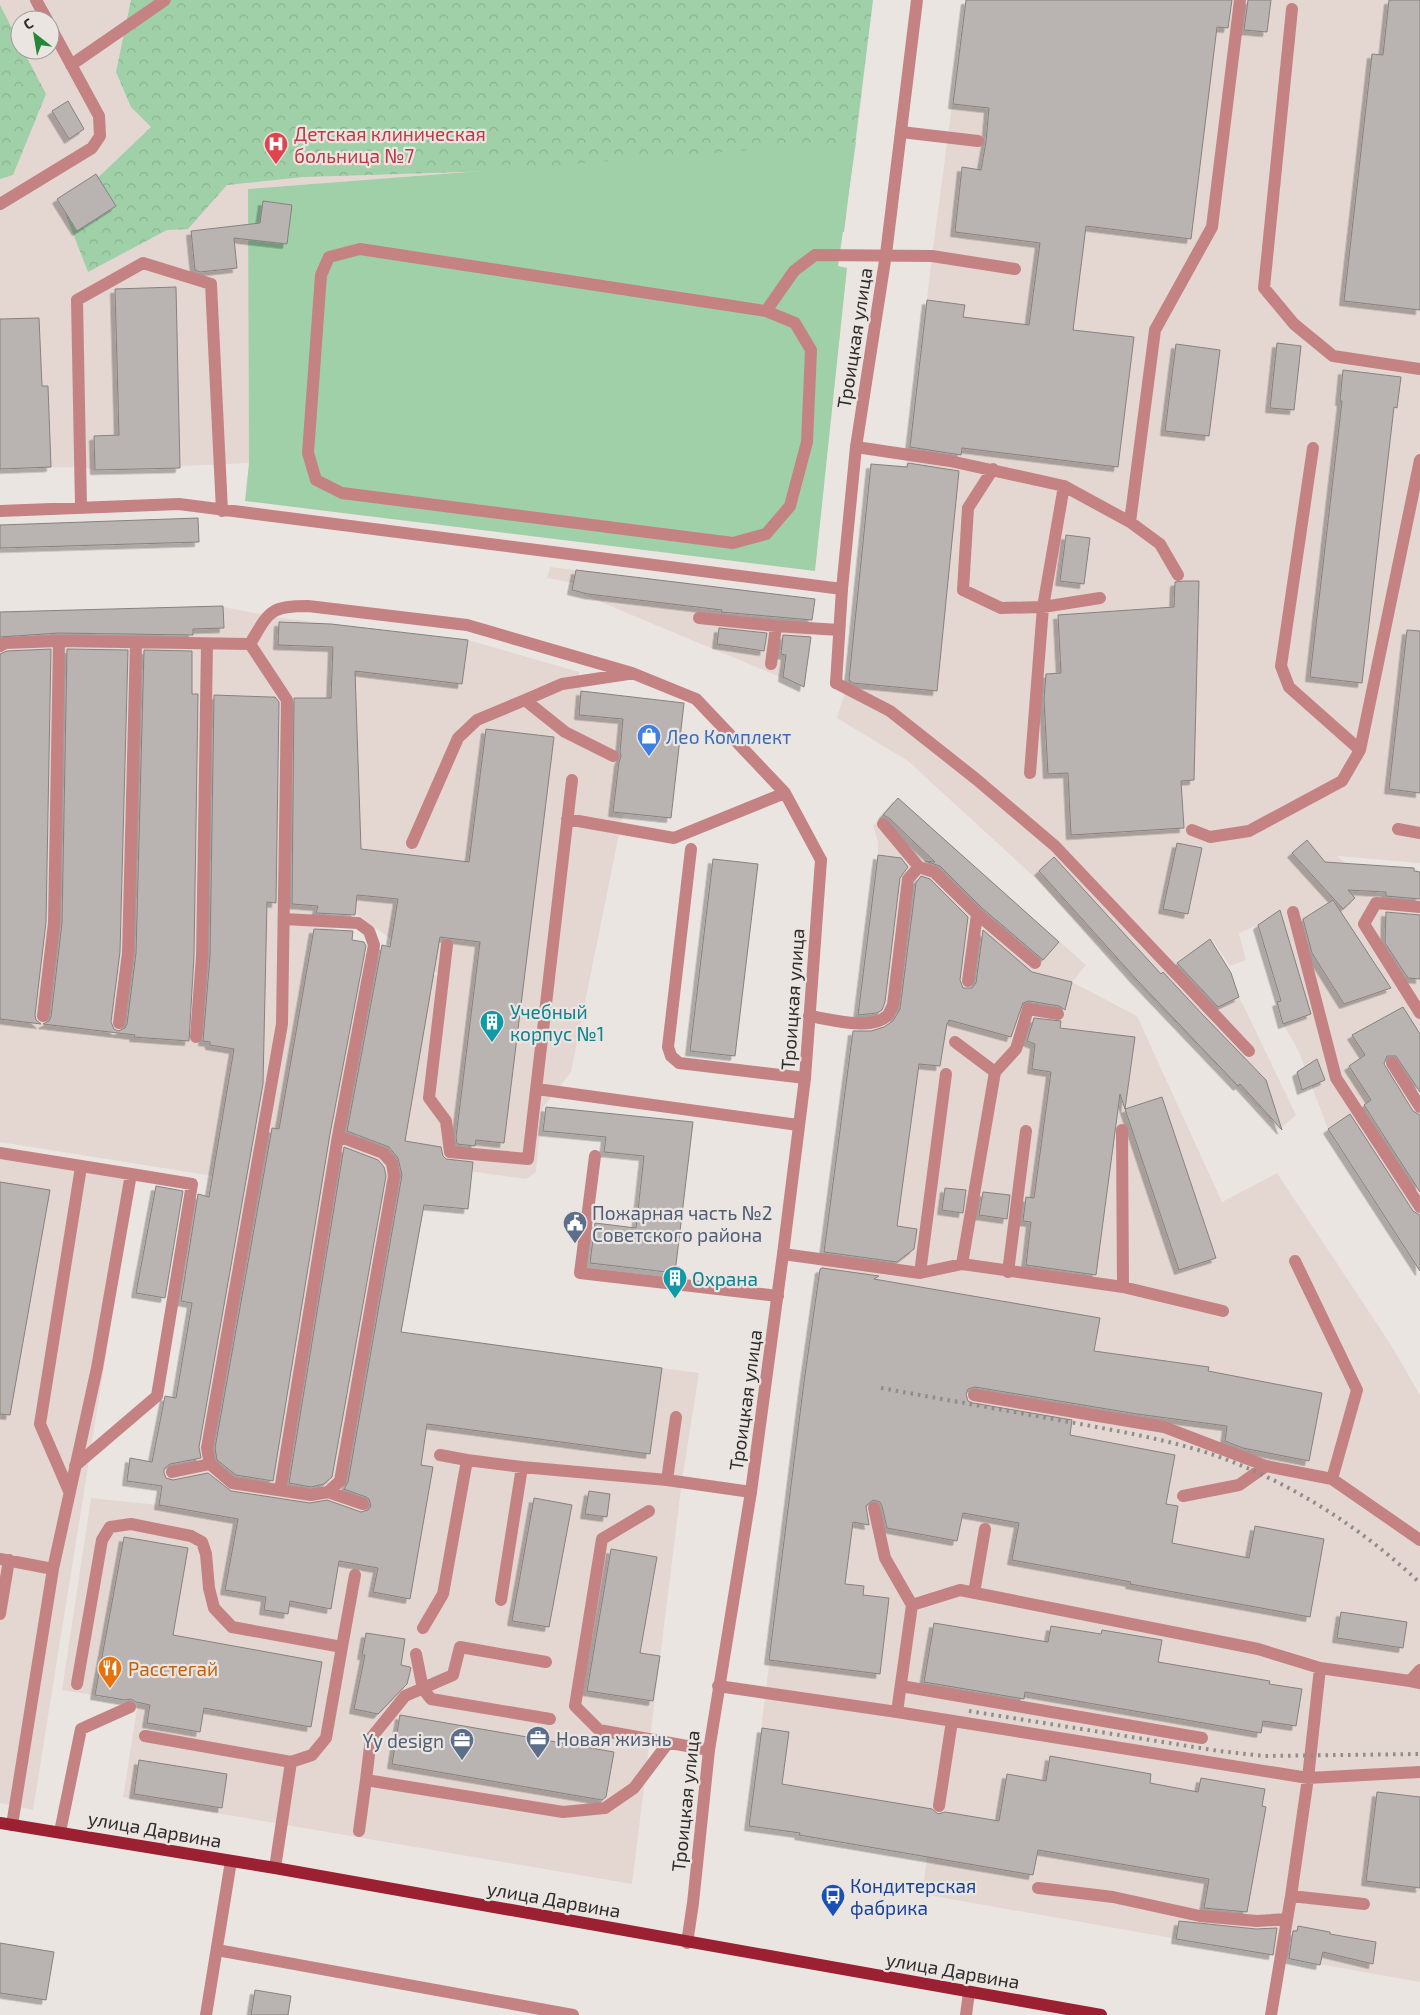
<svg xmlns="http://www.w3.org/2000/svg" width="1420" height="2015" font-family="'Exo 2',sans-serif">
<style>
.built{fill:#e4d7d1;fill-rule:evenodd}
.forest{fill:url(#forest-crowns)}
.park{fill:#a0d0a8}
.building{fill:#b9b3b1;stroke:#87817f;filter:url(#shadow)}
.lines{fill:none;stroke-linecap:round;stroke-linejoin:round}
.service{stroke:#c58283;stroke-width:12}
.minor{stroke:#c58283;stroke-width:12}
.primary{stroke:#9a2032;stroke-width:12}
.rail{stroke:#908c8a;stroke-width:4;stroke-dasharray:2.5 5;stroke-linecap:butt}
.labels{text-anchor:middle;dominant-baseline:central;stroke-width:4.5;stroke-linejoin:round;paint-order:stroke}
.health-label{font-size:19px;fill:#be3a42;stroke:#ebe5e2;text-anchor:start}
.street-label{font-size:19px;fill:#2e2c2b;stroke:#ebe5e2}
.shop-label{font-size:19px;fill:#366cbe;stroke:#ebe5e2;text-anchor:start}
.culture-label{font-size:19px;fill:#0d838f;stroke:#ebe5e2;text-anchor:start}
.service-label{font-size:19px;fill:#4e5e75;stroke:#ebe5e2;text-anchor:start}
.food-label{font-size:19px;fill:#c56008;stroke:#ebe5e2;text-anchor:start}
.transit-label{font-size:19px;fill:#164399;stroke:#ebe5e2;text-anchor:start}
</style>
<defs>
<pattern id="forest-crowns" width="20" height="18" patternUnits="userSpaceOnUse" patternTransform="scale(1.25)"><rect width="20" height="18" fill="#a0d0a8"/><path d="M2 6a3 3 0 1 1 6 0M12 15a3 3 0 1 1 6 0" fill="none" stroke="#8ab391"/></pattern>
<filter id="shadow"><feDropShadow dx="-4.5" dy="4.5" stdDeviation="0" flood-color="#0004"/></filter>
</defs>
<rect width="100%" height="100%" fill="#ebe5e2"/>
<path class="built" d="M0 0H873L856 142 249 189V463L95 470 81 467 0 469ZM20 20H50V50H20Z
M966 0H1420V863L1337 856 1346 863 1414 868 1420 872V1271L1328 1129 1298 1050 1283 1024 1281 1001 1258 925 1239 933 1246 960 1230 966 1210 936 1296 1115 1279 1130 1030 873 908 761 837 718 848 682 871 464 905 466 910 442 932 256Z
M550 567 815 599 804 687 572 590 573 583 547 578Z
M223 607 282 618 468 640 579 672 581 691 684 703 671 818 623 814 571 1072 542 1109 536 1172 526 1179 431 1166 381 1445 404 1333 699 1373 682 1481 632 1884 123 1797 139 1696 130 1695 129 1701 62 1690 91 1498 159 1505 213 1176 0 1142V612ZM325 891 440 975 439 976 338 946Z
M898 798 1086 965 1072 982 1137 1016 1222 1202 1277 1173 1391 1345 1420 1395V1982L922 1894 927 1857 786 1831 749 1826 804 1382 825 1245 853 1029 859 1005 878 855V842L873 826Z
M0 1149 134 1180 33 1810 0 1803Z"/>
<path class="forest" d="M131 0H873L844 232 820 233 559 169 304 177 227 185 188 229 167 230 88 272 64 210 151 127 131 107 116 72Z
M0 5 20 44V50H23L46 94 13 175 0 179Z"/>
<path class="park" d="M856 142 838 266 847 268 815 571 245 501 249 463 248 189Z"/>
<path class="building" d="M966 0H1232L1228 28 1217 27 1191 239 1086 226 1073 330 1134 337 1118 467 962 448 961 455 910 447 927 300 965 305 963 317 1029 325 1040 243 955 232 962 167 981 170 986 142 989 108 953 104Z
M1248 0H1271L1267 32 1244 30Z
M1389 0H1420V310L1344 301 1372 54 1383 55Z
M68 101 84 129 69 139 52 111Z
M96 174 116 206 77 231 57 199Z
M263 201 292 205 287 244 234 238 237 268 200 272 195 270 191 231 260 223Z
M176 287 180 468 95 470 94 436 119 435 115 289Z
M39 318 42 386H48L51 467 0 469V319Z
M1277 343 1301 346 1294 410 1270 408Z
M1176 344 1220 350 1209 436 1165 431Z
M1343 370 1401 377 1397 408 1394 407 1362 683 1310 677 1342 401H1340Z
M908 463 959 471 937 691 853 683 849 680 871 464 907 467Z
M198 518 199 542 0 548V525Z
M1066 535 1090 538 1084 584 1060 581Z
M576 570 815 599 812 620 721 612 722 610 588 594 572 590Z
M1184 581H1199L1194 780 1181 781 1184 828 1071 835 1068 773 1048 774 1044 699 1046 674 1061 673 1058 615 1174 607 1175 582Z
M223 606 224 628 193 629V635L59 633 0 637V612Z
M279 622 331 624 468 640 462 684 355 671 361 849 469 862 486 729 554 737 504 1143 476 1140 475 1146 457 1144 456 1137 480 942 440 937 405 1141 441 1147 443 1156 446 1159 473 1162 468 1209 424 1205 401 1332 662 1368 650 1454 427 1424 421 1465 433 1467 410 1599 373 1592 378 1568 339 1561 331 1609 290 1601 288 1614 264 1610 266 1597 225 1590 238 1519 159 1505 162 1486 127 1481 130 1458 152 1462 165 1396 176 1398 192 1303 181 1301 198 1194 209 1197 234 1049 210 1045V1042L203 1041 210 956 214 695 270 697H275L279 702 276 903 267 902 263 1084 199 1447 201 1458 170 1464 164 1469V1473L166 1478 173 1480 208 1473 231 1491 310 1503 327 1500 361 1512 368 1510 371 1506 369 1499 366 1497 344 1489 348 1482 402 1175 398 1158 389 1147 347 1131 382 945 390 947 398 899 357 895 355 915 316 913 318 906 292 904 294 698H331L333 647 278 645Z
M719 628 767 633 764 651 717 644Z
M1407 630 1420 631V793L1389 789Z
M783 635 811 637 804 687 783 677 786 655 781 654Z
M51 649 46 922 35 1015 36 1020 41 1024 0 1019V654L7 651Z
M67 649 128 650 120 952 111 1022 114 1029 118 1031 125 1028 127 1024 136 953 144 650 192 651V694H198L194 956 189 1041 134 1037 135 1035 43 1024 49 1021 51 1017 62 923Z
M581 691 684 703 671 818 613 812 619 762 621 756 620 752 623 719 579 715Z
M898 798 1059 942 1043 960 982 908 940 866 925 861 935 862 889 818 883 815Z
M1307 840 1325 862 1414 868V871L1420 872V899L1386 896V892L1348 890 1355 898 1343 909 1292 853Z
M1177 843 1202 848 1188 914 1163 909Z
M878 855 901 858 908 867 900 878 885 1002 882 1010 877 1013 858 1015Z
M1054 857 1161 974 1163 972 1202 1014 1266 1080 1282 1130 1240 1084 1238 1086 1136 979 1039 871Z
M713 859 758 864 735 1056 690 1051Z
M921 876 930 879 968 917 960 980 963 988H972L976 983 983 930 1032 972 1072 982 1065 1010 1059 1006 1029 1001 1023 1003 1011 1037 949 1020 948 1023H947L940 1066 919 1064 897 1226 917 1229 914 1249 897 1262 824 1252 853 1031H871L884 1027 893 1021 900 1009 916 883Z
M1333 900 1375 964 1391 988 1344 1004 1312 953 1303 919Z
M1280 910 1311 1014 1283 1024 1277 1002 1281 1001 1258 925Z
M1386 912 1420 915V979L1408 978 1385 943Z
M314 929 353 931 352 940 364 942 366 946 330 1134 273 1481 236 1475 217 1460 215 1448 272 1128 279 1129Z
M1210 939 1231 973 1239 997 1218 1007 1177 963Z
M1403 1007 1420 1034V1092L1396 1056H1387L1384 1064 1413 1111 1420 1115V1192L1364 1105 1371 1100 1349 1066 1365 1055 1352 1035Z
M1034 1018 1061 1021 1060 1028 1135 1037 1125 1109 1162 1097 1216 1258 1179 1270 1120 1094 1096 1275 1026 1265 1031 1222 1023 1221 1026 1197 1034 1198 1051 1072 1032 1069 1035 1044 1027 1041Z
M1317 1059 1325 1080 1302 1090 1297 1072Z
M546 1107 693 1122 675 1273 590 1263 595 1223 636 1228 644 1156 604 1152 606 1137 543 1131Z
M1350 1114 1413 1211 1420 1215V1271L1328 1129Z
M344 1147 378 1160 384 1167 386 1176 332 1477 324 1484 311 1487 289 1483Z
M0 1182 50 1190 10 1415 0 1414Z
M156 1186 183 1191 165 1298 136 1293Z
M945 1188 966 1190 963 1213 942 1210Z
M983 1192 1010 1195 1007 1219 979 1215Z
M822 1268 879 1276 874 1279 1100 1318 1094 1351 1209 1367 1208 1371 1322 1393 1309 1461 1243 1448 1225 1441 1227 1426 1137 1414 975 1387 968 1389 966 1394 968 1401 973 1403 1072 1420 1070 1435 1175 1455 1166 1504 1178 1506 1172 1543 1249 1558 1255 1526 1324 1539 1310 1617 1130 1584 1131 1582 1012 1560 1019 1523 963 1513 957 1541 887 1528 882 1506 880 1502 873 1500 866 1506 869 1525 853 1522 845 1584 864 1586 863 1595 889 1598 880 1674 769 1660 804 1382 820 1269Z
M589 1491 610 1494 607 1517 585 1514Z
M534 1498 572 1505 549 1627 512 1621Z
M124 1537 188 1548 173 1635 322 1662 311 1727 204 1708 200 1732 147 1723 150 1705 136 1702 131 1699 125 1700 95 1695Z
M611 1549 657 1557 640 1653 660 1656 653 1701 587 1691Z
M1341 1612 1407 1622 1403 1648 1337 1638Z
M934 1623 1048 1642 1051 1626 1101 1634 1102 1630 1162 1640 1158 1662 1270 1681 1269 1684 1302 1689 1296 1726 1263 1721 1261 1733 1025 1692 1024 1699 924 1682Z
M366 1633 405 1639 401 1665 410 1667 411 1668 407 1684 378 1714 354 1709 365 1655H362Z
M400 1715 614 1752 606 1797 602 1800 392 1764Z
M762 1728 789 1732 782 1784 932 1809 938 1814 945 1812 999 1821 1007 1774 1046 1781 1050 1756 1151 1774 1150 1783 1198 1792 1201 1778 1265 1789 1262 1806 1266 1807 1247 1912 1204 1908 1209 1879 1038 1850 1033 1875 799 1835 800 1833 749 1826Z
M139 1760 227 1774 222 1808 134 1794Z
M1377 1792 1420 1797V1888L1366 1881Z
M1179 1921 1256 1929 1277 1928 1273 1955 1176 1939Z
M1298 1926 1330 1932V1934L1376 1942 1373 1964 1323 1952 1320 1965 1291 1959 1289 1958 1293 1931H1297Z
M0 1943 54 1952 46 2000 0 1993Z
M255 1990 291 1996 288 2015H251Z"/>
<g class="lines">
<path class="service" d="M36 0 47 20
M1292 9 1264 288 1294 324 1333 356 1420 369
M71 65 165 0
M901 132 978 141
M0 204 92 148 100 136 99 116 50 26
M766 311 795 323 811 350 807 442 790 506 766 534 733 543 342 493 316 480 308 453 321 275 329 257 360 249 766 311 794 271 815 255 932 256 1015 269
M856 447 950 461 1064 486 1130 522 1160 544 1178 575
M1313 448 1281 666 1289 687 1360 750
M993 469 968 508 963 590 1001 608 1043 607 1100 598
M81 507 77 300 143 263 211 284 222 511
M0 511 179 504 842 589
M1130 522 1155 330 1212 227 1240 0
M699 618 776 626 839 630
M250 644 287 700 282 1024 207 1448 210 1464 232 1483 311 1495 328 1492 340 1481 394 1176 392 1163 383 1153 338 1136
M250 644C269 612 269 606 308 606L467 625 632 673 696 699 785 793 821 860
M0 646 5 643 59 641 250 644
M771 664 776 626
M836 683 890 711 976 779 1055 846 1249 1051
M525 700 562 684 628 674
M1030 773 1043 607 1064 486
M567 819 674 838 785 793
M883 824 919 867
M1398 829 1420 833
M1192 830 1210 837 1249 831 1342 781 1360 750 1420 460
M412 843 458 738 477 720 525 700 565 732 613 756
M691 849 668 1047 671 1056 679 1063 805 1078
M1420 907 1376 903 1364 924 1420 1013
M1293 912 1336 1078 1420 1207
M447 945 429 1098 446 1121 450 1152 528 1159 572 780
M968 981 977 914
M43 1016 54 923 59 641
M809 1016C829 1019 871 1031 887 1016 890 1013 891 1008 893 1005L908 879 919 867 934 872 977 914 1035 963
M119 1023 128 953 136 642
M196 1037 202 956 207 644
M955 1042 995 1072
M1392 1063 1420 1107
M537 1089 798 1125
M1122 1130 1123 1287
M0 1153 131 1174 97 1368 53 1569 12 1825
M595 1156 580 1273 778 1296
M783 1254 920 1273 962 1264 1123 1287 1223 1311
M1295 1261 1357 1390 1332 1479 1420 1540
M962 1264 995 1072 1016 1049 1028 1009 1058 1014
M1008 1272 1026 1131
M920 1273 946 1074
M974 1395 1164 1427 1266 1466 1332 1479
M440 1455 467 1460
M75 1466 157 1396 192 1184 131 1174
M172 1472 210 1464
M667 1480 676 1417
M280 1490 338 1136 374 945 369 931 358 923 284 919
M69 1491 40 1424 81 1167
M328 1492 363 1504
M1183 1496 1239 1485 1266 1466
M874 1508 885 1558 912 1605
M649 1511 602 1539 575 1706 599 1730 709 1750
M0 1559 53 1569
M974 1593 985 1529
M501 1600 522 1467
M0 1614 9 1560
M423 1628 443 1594 467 1460 522 1467 667 1480 751 1492
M342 1647 355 1575
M416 1654 423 1689 431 1699 550 1719
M546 1662 460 1647 453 1675 405 1696 371 1738 366 1780 563 1812 605 1808 634 1788 668 1743
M1420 1670 1410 1681 1420 1683
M77 1684 102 1540 110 1527 131 1524 191 1536 202 1542 206 1554 209 1588 214 1608 232 1627 342 1647 326 1738 312 1755 291 1762 145 1736
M718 1686 897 1712 1308 1778 1420 1772
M901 1686 1202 1738
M897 1712 912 1605 960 1590 1258 1649 1320 1668 1410 1681
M939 1806 952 1721
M359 1831 366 1780
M60 1832 81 1729 130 1707
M275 1868 291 1762
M1038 1888 1113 1897 1200 1916 1257 1921 1287 1919
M1291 1896 1364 1904
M217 1950 573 2015
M1271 2015 1291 1896 1308 1778 1320 1668"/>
<path class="minor" d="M836 683 842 589 856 447 886 254 917 0
M687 1943 693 1903 709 1750 751 1492 783 1254 805 1078 821 860
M206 2015 231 1861
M966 2015 969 1992"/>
<path class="primary" d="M0 1823 275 1868 1101 2015"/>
<path class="rail" d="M881 1388C942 1399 1003 1410 1064 1421 1112 1430 1161 1438 1208 1453 1286 1479 1361 1527 1420 1583
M969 1711 1219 1751 1264 1756 1420 1754"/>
</g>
<defs>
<symbol id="hospital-pin" viewBox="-11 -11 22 30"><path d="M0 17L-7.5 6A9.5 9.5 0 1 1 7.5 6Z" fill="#e0444e" stroke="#ebe5e2"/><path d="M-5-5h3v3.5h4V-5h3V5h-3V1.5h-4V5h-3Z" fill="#fff"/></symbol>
<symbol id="shop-pin" viewBox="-11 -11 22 30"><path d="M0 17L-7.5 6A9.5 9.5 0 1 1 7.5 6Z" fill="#3f7fe0" stroke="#ebe5e2"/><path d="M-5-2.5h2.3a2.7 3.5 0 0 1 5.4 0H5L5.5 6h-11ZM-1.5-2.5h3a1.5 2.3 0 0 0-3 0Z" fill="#fff"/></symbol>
<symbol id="building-pin" viewBox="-11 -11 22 30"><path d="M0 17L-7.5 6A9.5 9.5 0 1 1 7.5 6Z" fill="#0f9aa8" stroke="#ebe5e2"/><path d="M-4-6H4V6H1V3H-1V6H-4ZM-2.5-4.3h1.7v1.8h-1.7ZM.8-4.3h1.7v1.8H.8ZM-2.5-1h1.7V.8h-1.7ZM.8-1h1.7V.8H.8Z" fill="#fff"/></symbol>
<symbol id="civic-pin" viewBox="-11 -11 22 30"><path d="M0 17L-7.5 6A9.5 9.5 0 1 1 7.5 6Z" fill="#5c6f8a" stroke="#ebe5e2"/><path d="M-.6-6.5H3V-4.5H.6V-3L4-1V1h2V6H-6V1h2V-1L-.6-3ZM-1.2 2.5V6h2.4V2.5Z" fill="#fff"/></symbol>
<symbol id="restaurant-pin" viewBox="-11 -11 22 30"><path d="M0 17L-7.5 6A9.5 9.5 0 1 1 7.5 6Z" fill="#e8710a" stroke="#ebe5e2"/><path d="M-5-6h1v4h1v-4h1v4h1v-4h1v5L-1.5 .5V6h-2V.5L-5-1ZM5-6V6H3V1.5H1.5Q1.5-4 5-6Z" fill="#fff"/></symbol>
<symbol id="office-pin" viewBox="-11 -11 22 30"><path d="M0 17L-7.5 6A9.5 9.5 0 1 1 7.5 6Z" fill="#5c6f8a" stroke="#ebe5e2"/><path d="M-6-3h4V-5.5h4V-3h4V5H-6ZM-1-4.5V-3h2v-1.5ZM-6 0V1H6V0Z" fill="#fff"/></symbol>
<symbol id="bus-pin" viewBox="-11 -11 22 30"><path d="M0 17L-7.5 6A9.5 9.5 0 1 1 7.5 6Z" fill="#1a4fb4" stroke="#ebe5e2"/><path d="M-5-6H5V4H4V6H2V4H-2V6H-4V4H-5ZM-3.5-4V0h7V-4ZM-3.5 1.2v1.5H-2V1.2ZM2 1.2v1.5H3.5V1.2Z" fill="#fff"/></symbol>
</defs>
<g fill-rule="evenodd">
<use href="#hospital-pin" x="262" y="130" width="28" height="38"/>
<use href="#shop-pin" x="635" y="722" width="28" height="38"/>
<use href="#building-pin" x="478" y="1008" width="28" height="38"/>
<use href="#civic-pin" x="561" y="1209" width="28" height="38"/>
<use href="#building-pin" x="661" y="1264" width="28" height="38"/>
<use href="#restaurant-pin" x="96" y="1654" width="28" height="38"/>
<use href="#office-pin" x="524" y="1724" width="28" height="38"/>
<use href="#office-pin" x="448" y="1726" width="28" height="38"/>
<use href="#bus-pin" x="819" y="1882" width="28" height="38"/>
</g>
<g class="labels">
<g class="health-label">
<text x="294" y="133">Детская клиническая<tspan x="294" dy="22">больница №7</tspan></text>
</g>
<g class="street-label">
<text transform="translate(854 338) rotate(-81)">Троицкая улица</text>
<text transform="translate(792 999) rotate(-86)">Троицкая улица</text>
<text transform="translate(745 1400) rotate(-82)">Троицкая улица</text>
<text transform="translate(685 1801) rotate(-84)">Троицкая улица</text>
<text transform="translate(155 1829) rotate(10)">улица Дарвина</text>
<text transform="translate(554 1899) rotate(10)">улица Дарвина</text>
<text transform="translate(953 1970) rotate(10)">улица Дарвина</text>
</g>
<g class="shop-label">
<text x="666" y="736">Лео Комплект</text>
</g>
<g class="culture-label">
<text x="510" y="1011">Учебный<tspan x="510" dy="22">корпус №1</tspan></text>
<text x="692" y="1278">Охрана</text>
</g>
<g class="service-label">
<text x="592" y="1212">Пожарная часть №2<tspan x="592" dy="22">Советского района</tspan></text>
<text x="556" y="1738">Новая жизнь</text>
<text x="444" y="1740" text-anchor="end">Yy design</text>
</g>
<g class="food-label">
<text x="128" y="1668">Расстегай</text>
</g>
<g class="transit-label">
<text x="850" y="1885">Кондитерская<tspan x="850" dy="22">фабрика</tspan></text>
</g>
</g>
<g transform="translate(35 35) rotate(329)"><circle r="24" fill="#ebe5e2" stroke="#9f9b99"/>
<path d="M0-4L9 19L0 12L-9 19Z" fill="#25873a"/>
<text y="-8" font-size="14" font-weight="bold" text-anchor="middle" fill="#2e2c2b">С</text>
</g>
</svg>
